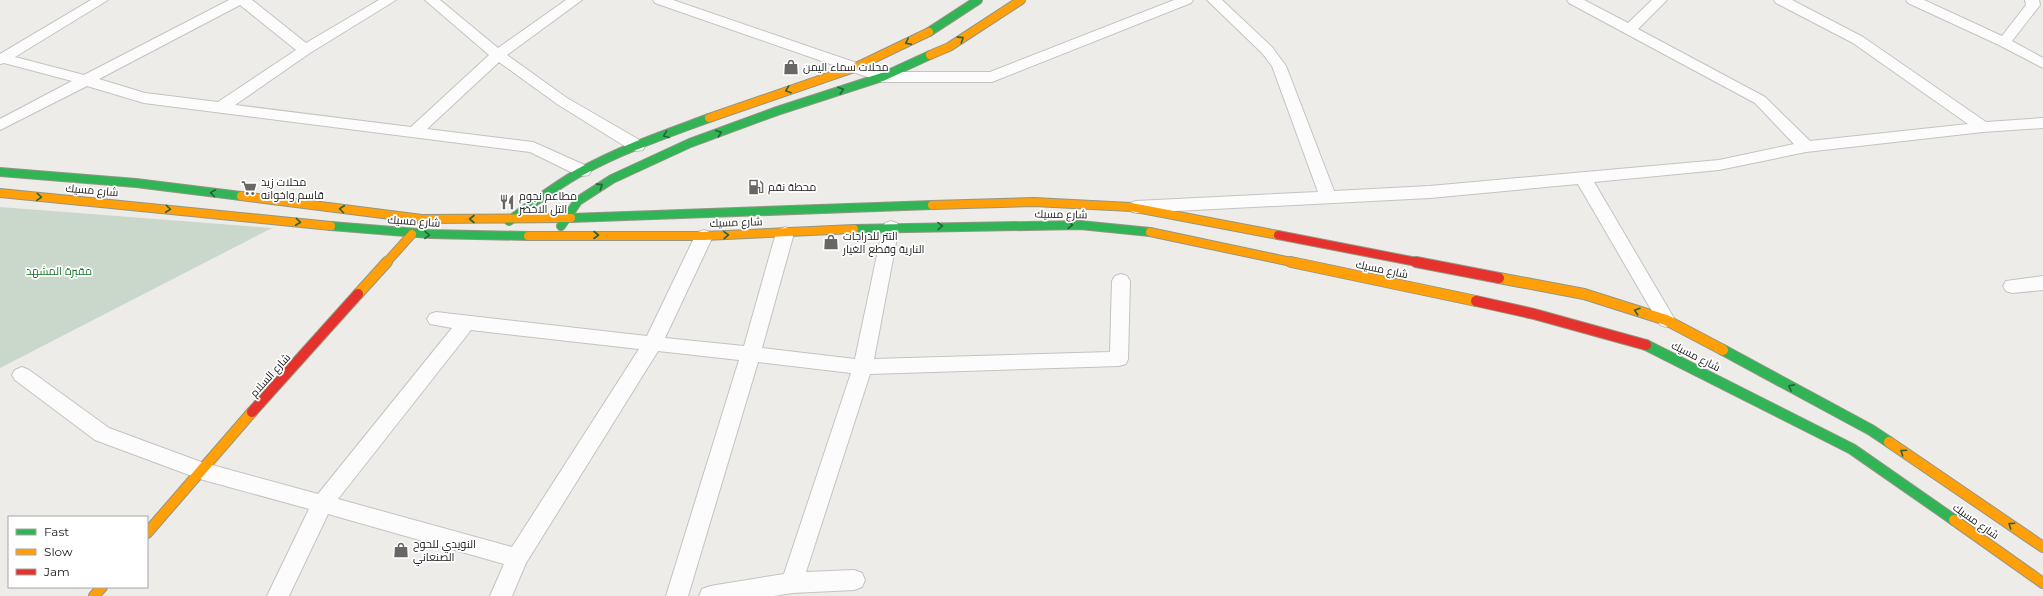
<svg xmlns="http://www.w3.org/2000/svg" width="2043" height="596" font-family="Montserrat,Cairo,sans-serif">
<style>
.cemetery{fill:#cad7cb}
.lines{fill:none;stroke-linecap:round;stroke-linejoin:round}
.street-casing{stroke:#c4c3c1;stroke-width:2}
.fast-far1-casing{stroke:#939683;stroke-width:10}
.fast-casing{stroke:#939683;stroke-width:12}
.slow-far1-casing{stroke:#939683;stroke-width:10}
.slow-casing{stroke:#939683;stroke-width:12}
.jam-far1-casing{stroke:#939683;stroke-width:10}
.jam-casing{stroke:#939683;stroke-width:12}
.street{fill:#fcfcfc;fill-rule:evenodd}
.fast-far1{stroke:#30b455;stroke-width:8}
.fast{stroke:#30b455;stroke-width:10}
.slow-far1{stroke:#ff9f0a;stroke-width:8}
.slow{stroke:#ff9f0a;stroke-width:10}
.jam-far1{stroke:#e5322d;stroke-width:8}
.jam{stroke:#e5322d;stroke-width:10}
.oneway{stroke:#276338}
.labels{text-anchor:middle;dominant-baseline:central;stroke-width:3.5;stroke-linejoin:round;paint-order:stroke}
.poi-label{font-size:11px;fill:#202020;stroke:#fff;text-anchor:start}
.street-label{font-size:11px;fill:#202020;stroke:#fff}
.park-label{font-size:11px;fill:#197328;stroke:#fff}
</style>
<rect width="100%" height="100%" fill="#eeece9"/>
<path class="cemetery" d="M0 207 272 228 0 368Z"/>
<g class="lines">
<defs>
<path id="street" d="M91 0H108L15 57 84 75 229 0H252L306 43 379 0H396L310 53 235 105 411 127 489 55 425 0H440L498 48 566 0H582L507 55 567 98 643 142 645 146 643 150 637 151 631 150 557 104 499 62 427 129 533 142 589 167 591 171 589 175 583 176 577 175 530 152 144 103 87 86 0 130V119L72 81 4 63 0 64V54ZM240 5 296 50 218 102 145 93 99 79Z
M653 0H673L883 72H990L1174 0H1193L1191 3 992 82H882L655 3Z
M1207 0H1222L1272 47 1286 66 1334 191 1430 186 1719 160 1794 144 1755 103 1569 3 1567 0H1584L1628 23 1652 0H1667L1638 29 1765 97 1810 141 1968 124 1853 43 1776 3 1774 0H1792L1863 37 1986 122 2043 118V128L1983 132 1806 152 1719 170 1594 182 1675 320 1672 325 1666 327 1660 325 1578 184 1430 198 1136 213 1130 211 1128 207 1130 203 1136 201 1318 192 1272 66 1262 53Z
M1906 0H1924L2002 36 2026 5 2025 0H2039L2040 5 2012 41 2043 58V68L1999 45 1908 3Z
M891 221 897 223 899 227 874 359 1110 352 1112 281 1115 276 1121 274 1127 276 1130 281 1128 359 1126 364 1119 366 870 374 806 572 854 570 862 573 865 580 862 587 854 590 792 593 774 596H699L702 589 710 586 784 574 851 373 758 362 688 596H666L739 360 658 351 526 563 512 596H490L504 564 328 514 289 596H267L309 509 200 479 95 440 15 380 12 375 15 370 22 367 29 370 109 428 201 462 318 494 452 328 430 324 427 319 430 314 436 312 647 336 695 236 698 232 704 230 710 232 713 236 665 338 744 346 776 233 779 229 785 227 791 229 794 233 762 348 855 359 883 227 885 223ZM471 330 639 349 512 547 338 499Z
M2043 276V290L2012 293 2006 291 2003 286 2006 281Z"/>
<path id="fast-far1" d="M929 32 978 0
M0 172 136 183 241 196
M571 218 932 205
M509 221C533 203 556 185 582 171 622 149 666 134 709 118
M331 226 430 234 528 236
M561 226 578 201 612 179 690 143 777 111 882 77 930 55
M854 229 1080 225 1150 232"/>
<path id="fast" d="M1646 345 1852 449 1954 520
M1723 350 1871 430 1889 442"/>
<path id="slow-far1" d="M930 55 949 47 1021 0
M709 118 854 68 929 32
M0 193 331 226
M241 196 422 219 571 218
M932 205 1034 202 1131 207 1278 235
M1150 232 1296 263
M528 236H704L854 229
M386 263 412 234"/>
<path id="slow" d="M1291 262 1476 301
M1499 278 1584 294 1666 320 1723 350
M358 294 387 262
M1889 442 2043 547
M1954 520 2043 583
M147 533 252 412
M94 596 102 587"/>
<path id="jam-far1" d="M1278 235 1422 263"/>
<path id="jam" d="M1416 262 1499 278
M1476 301 1534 314 1646 345
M252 412 358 294"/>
</defs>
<use href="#street" class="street-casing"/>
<use href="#fast-far1" class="fast-far1-casing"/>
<use href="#fast" class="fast-casing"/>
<use href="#slow-far1" class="slow-far1-casing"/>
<use href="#slow" class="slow-casing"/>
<use href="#jam-far1" class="jam-far1-casing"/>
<use href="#jam" class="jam-casing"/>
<use href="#street" class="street"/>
<use href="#fast-far1" class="fast-far1"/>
<use href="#fast" class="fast"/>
<use href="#slow-far1" class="slow-far1"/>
<use href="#slow" class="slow"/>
<use href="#jam-far1" class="jam-far1"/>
<use href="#jam" class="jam"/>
</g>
<defs><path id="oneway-chevron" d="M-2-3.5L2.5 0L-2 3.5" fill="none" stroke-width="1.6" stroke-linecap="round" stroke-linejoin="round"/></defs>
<g class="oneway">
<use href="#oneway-chevron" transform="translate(961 39) rotate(-33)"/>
<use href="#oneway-chevron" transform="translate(908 42) rotate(154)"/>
<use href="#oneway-chevron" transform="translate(788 90) rotate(161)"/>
<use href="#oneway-chevron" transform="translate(841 90) rotate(-18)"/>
<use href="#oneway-chevron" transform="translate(719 133) rotate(-20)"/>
<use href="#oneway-chevron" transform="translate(666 135) rotate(159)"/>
<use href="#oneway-chevron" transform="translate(600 186) rotate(-33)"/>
<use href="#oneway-chevron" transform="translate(213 193) rotate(-173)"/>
<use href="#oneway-chevron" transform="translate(39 197) rotate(5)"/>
<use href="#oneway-chevron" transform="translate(168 209) rotate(6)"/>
<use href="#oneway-chevron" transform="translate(342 209) rotate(-173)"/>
<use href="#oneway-chevron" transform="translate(472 219) rotate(180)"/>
<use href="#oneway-chevron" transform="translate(298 222) rotate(6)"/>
<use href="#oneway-chevron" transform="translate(1070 225) rotate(-1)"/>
<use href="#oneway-chevron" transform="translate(940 226) rotate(-1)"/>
<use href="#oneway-chevron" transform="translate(427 235) rotate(2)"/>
<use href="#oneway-chevron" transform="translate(596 235)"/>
<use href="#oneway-chevron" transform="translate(726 235) rotate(-2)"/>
<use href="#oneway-chevron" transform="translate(1637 311) rotate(-162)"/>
<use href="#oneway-chevron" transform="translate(1791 387) rotate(-152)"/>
<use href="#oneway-chevron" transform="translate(1903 452) rotate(-146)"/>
<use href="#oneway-chevron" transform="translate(2011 525) rotate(-146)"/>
</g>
<defs>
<symbol id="shop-bare" viewBox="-9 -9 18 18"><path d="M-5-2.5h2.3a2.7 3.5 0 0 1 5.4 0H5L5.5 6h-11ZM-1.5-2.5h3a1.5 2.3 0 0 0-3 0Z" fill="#686766" stroke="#fff" stroke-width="2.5" paint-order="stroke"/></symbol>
<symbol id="fuel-bare" viewBox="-9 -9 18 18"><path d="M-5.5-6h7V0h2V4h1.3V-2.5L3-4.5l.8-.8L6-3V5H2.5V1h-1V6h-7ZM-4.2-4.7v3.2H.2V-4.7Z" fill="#686766" stroke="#fff" stroke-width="2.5" paint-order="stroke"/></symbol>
<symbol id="supermarket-bare" viewBox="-9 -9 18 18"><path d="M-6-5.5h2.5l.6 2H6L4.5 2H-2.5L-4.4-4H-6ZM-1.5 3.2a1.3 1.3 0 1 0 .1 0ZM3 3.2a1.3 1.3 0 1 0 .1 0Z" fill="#686766" stroke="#fff" stroke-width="2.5" paint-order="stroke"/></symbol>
<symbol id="restaurant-bare" viewBox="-9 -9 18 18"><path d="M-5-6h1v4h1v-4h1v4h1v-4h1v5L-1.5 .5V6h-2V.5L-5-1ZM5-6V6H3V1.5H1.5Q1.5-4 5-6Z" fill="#686766" stroke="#fff" stroke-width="2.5" paint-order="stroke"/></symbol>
</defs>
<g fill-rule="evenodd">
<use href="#shop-bare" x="780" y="56" width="22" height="22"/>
<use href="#fuel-bare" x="745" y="176" width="22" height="22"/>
<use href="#supermarket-bare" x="238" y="177" width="22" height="22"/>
<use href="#restaurant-bare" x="496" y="191" width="22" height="22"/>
<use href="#shop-bare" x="820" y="231" width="22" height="22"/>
<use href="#shop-bare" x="390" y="539" width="22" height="22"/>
</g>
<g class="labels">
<g class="poi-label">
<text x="803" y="67">محلات سماء اليمن</text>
<text x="261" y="182">محلات زيد<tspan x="261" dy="13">قاسم واخوانه</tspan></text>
<text x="768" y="187">محطة نقم</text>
<text x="519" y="196">مطاعم نجوم<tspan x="519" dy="13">التل الاخضر</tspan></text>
<text x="843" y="236">التتر للدراجات<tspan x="843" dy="13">النارية وقطع الغيار</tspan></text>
<text x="413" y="544">النويدي للحوح<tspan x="413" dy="13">الصنعاني</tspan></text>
</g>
<g class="street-label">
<text transform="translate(92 190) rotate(5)">شارع مسيك</text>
<text transform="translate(1061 214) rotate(1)">شارع مسيك</text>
<text transform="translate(414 221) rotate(4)">شارع مسيك</text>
<text transform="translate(736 222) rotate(-2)">شارع مسيك</text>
<text transform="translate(1382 269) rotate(12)">شارع مسيك</text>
<text transform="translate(1696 356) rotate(27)">شارع مسيك</text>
<text transform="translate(270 375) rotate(-48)">شارع السلام</text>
<text transform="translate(1976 521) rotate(35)">شارع مسيك</text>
</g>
<g class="park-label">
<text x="59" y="271">مقبرة المشهد</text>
</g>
</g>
<rect x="8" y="516" width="140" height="72" fill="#ffffff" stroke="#a6a6a6"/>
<rect x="16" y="529" width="20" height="6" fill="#30b455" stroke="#a6a6a6"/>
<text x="44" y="536" font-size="12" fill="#202020">Fast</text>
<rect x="16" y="549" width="20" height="6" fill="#ff9f0a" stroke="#a6a6a6"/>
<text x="44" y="556" font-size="12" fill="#202020">Slow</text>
<rect x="16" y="569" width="20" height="6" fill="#e5322d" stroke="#a6a6a6"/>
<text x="44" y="576" font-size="12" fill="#202020">Jam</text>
</svg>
